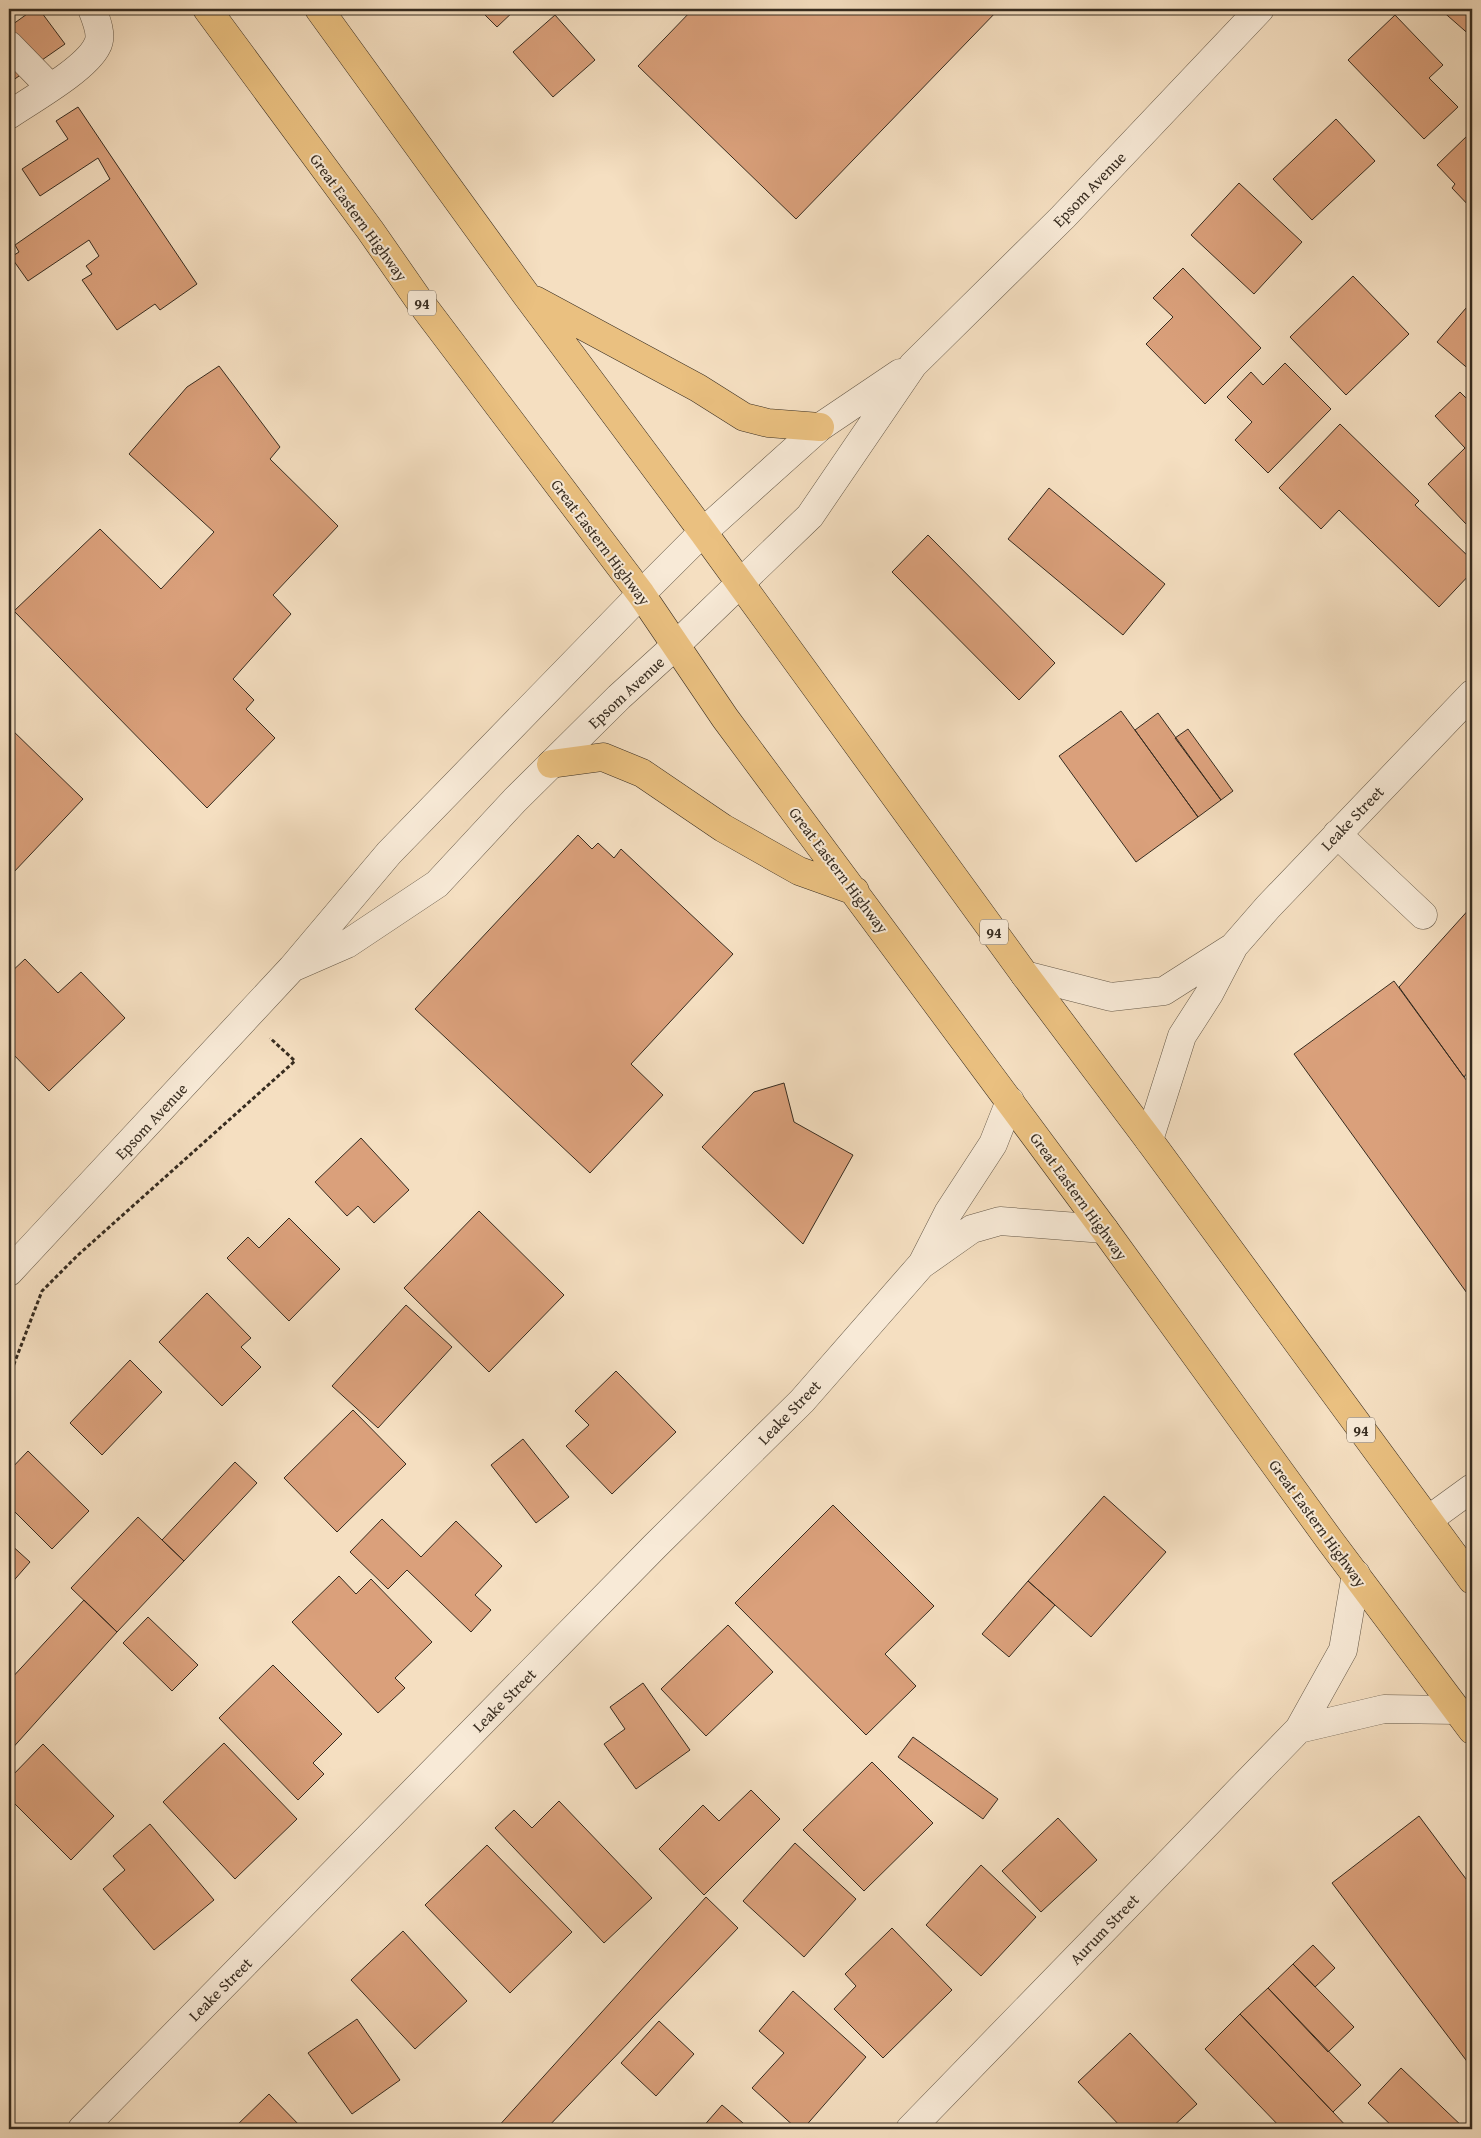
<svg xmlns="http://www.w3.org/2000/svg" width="1481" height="2138" font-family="'Gentium Book Plus',serif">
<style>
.building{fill:#daa07b;stroke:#372c20}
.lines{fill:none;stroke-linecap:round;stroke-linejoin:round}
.minor-casing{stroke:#665948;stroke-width:29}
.highway-casing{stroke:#372c20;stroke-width:29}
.path{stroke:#372c20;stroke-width:3;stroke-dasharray:4 2.5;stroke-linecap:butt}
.minor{stroke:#f8ead7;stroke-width:28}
.highway{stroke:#eac080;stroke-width:28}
.labels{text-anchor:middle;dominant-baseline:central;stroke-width:4;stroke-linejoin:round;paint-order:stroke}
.shield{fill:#f8ead7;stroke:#716557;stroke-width:1}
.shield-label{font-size:15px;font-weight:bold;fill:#372c20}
.street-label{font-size:16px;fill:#372c20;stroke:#f8ead7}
</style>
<rect width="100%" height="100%" fill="#f5dfc1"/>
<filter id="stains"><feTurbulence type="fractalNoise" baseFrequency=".004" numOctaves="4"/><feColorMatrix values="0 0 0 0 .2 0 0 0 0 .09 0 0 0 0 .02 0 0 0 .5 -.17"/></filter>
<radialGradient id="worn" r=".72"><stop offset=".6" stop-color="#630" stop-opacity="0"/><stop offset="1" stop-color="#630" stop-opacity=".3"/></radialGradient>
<path class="building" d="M34 9H39L65 44 9 83V27Z
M479 9H516L497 27Z
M693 9H999L796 219 638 66Z
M1440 9H1472V37Z
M555 15 595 60 553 97 513 52Z
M1395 15 1443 65 1429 78 1458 107 1424 139 1348 60Z
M78 107 197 284 160 310 155 304 117 330 82 280 92 274 86 266 99 256 89 240 28 281 11 257 19 252 15 245 110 179 98 158 40 196 22 169 68 139 56 121Z
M1336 119 1375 161 1312 220 1273 179Z
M1468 135 1472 140V209L1452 188 1455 184 1437 165Z
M1239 183 1302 242 1254 294 1191 235Z
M1183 268 1261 348 1205 404 1146 344 1173 317 1153 298Z
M1353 276 1409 334 1346 395 1290 337Z
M1472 301V372L1437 342Z
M1285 363 1331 409 1268 473 1235 440 1252 422 1227 397 1251 372 1263 385Z
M219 366 280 447 270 459 338 526 273 595 291 614 233 679 254 700 246 709 275 738 207 808 14 611 100 529 161 589 214 532 129 454 187 387Z
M1460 392 1472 404V519L1466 524 1428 484 1465 448 1435 416Z
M1340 424 1419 501 1415 505 1472 560V572L1439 607 1339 510 1321 529 1279 488Z
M1049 488 1165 584 1123 635 1008 539Z
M928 535 1055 663 1019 700 892 572Z
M1121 711 1198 817 1136 862 1059 756Z
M1158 713 1221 800 1198 817 1135 730Z
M9 727 83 799 12 874 9 871Z
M1188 729 1233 791 1221 800 1175 738Z
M578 835 592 849 598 843 614 858 621 849 733 954 631 1064 663 1095 590 1173 415 1009Z
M1472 906V1067L1464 1077 1399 987Z
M25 959 58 993 81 972 125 1018 49 1091 9 1050V974Z
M1394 981 1472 1088V1300L1294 1054Z
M784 1083 794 1122 853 1155 803 1244 702 1147 754 1092Z
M361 1138 409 1190 374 1223 358 1206 347 1216 315 1182Z
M479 1211 564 1295 489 1372 404 1288Z
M289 1218 340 1269 289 1321 227 1258 248 1237 259 1248Z
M207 1293 251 1338 241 1347 261 1367 222 1406 159 1342Z
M406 1305 452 1347 378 1428 332 1386Z
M130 1360 162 1392 102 1455 70 1423Z
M616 1371 676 1432 612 1494 566 1446 589 1425 575 1411Z
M353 1410 406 1464 337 1532 284 1478Z
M523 1439 569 1497 536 1523 491 1465Z
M28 1451 89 1511 52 1549 9 1506V1471Z
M235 1462 257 1483 184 1561 162 1540Z
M1104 1496 1166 1552 1091 1637 1028 1581Z
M833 1505 934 1606 885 1654 916 1686 866 1735 735 1603Z
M138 1517 184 1561 117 1632 71 1588Z
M382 1519 421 1557 456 1521 502 1566 475 1595 491 1610 471 1632 407 1570 388 1589 350 1552Z
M9 1543 30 1562 9 1586Z
M339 1576 356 1594 371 1579 432 1642 395 1678 405 1688 378 1713 292 1622Z
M1028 1581 1055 1605 1009 1657 982 1634Z
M84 1600 117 1632 9 1752V1681Z
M148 1617 198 1665 172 1691 123 1643Z
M728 1625 773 1672 706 1736 661 1689Z
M273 1665 342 1734 313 1763 324 1774 298 1800 219 1718Z
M643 1683 690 1750 636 1789 604 1744 625 1729 610 1707Z
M913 1737 998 1799 983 1819 898 1757Z
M224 1743 297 1819 235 1879 163 1802Z
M43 1744 114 1816 71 1860 9 1798V1779Z
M872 1762 933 1823 864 1891 803 1830Z
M751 1790 780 1819 704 1895 659 1849 703 1805 719 1821Z
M559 1801 652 1898 604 1943 495 1828 514 1810 532 1828Z
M1419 1816 1472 1887V2068L1332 1883Z
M1058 1818 1097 1860 1041 1912 1002 1871Z
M150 1824 214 1900 154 1950 103 1889 125 1870 113 1856Z
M795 1843 856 1899 804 1957 743 1901Z
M487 1845 572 1932 510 1993 425 1905Z
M981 1865 1036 1917 981 1976 926 1925Z
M706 1897 738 1928 546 2129H496Z
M892 1928 952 1990 883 2058 834 2009 856 1986 845 1974Z
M403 1931 467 2001 415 2049 351 1980Z
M1313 1945 1335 1968 1315 1987 1293 1964Z
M1293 1964 1354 2027 1328 2052 1268 1988Z
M1268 1988 1361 2085 1333 2112 1240 2014Z
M793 1991 866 2057 803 2129H797L752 2088 784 2053 759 2031Z
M1240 2014 1333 2112 1349 2129H1282L1205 2049Z
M357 2019 400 2080 352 2114 308 2053Z
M659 2021 694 2054 656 2096 621 2063Z
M1130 2033 1197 2104 1170 2129H1123L1078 2082Z
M1401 2068 1465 2129H1395L1368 2103Z
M269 2094 303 2129H233Z
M722 2105 750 2129H701Z"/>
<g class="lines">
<defs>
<path id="minor" d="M9 45 50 87
M9 115C31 100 86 69 97 46 103 36 96 19 92 9
M1337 834 1423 915
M292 968 347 944 437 884 515 800 619 697 675 646 810 516 913 365 1063 217 1260 9
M1025 975 1111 997 1164 991 1233 947
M1149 1140 1182 1036 1209 994 1234 946 1268 907 1472 694
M923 1262 948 1213 993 1144 1010 1101
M9 1272 292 968 389 853 641 594 703 532 820 427 900 373
M1428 1520 1472 1488
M1299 1729 1384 1709 1457 1710
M82 2129 655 1546 802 1401 921 1265 972 1229 1000 1221 1104 1229
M910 2129 1299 1729 1343 1650 1356 1574"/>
<path id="highway" d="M207 9 370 230 418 299 641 594 725 718 1104 1229 1331 1542 1472 1730
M319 9 527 296 703 532 1025 975 1149 1140 1472 1580
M535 300 698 388 744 417 768 423 820 427
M551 764 603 757 642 773 723 828 799 871 855 891"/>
</defs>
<use href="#minor" class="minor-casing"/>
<use href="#highway" class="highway-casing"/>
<path class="path" d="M9 1377 42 1291 78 1255 295 1061 270 1038"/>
<use href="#minor" class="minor"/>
<use href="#highway" class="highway"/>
</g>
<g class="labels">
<g class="shield">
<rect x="408" y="290.5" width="28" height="25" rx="4"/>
<rect x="980" y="919.5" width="28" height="25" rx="4"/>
<rect x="1347" y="1417.5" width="28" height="25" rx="4"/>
</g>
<g class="shield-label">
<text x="422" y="303">94</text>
<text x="994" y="932">94</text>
<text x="1361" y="1430">94</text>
</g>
<g class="street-label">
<text transform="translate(1089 189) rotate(-46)">Epsom Avenue</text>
<text transform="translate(359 217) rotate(54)">Great Eastern Highway</text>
<text transform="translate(601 542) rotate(53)">Great Eastern Highway</text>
<text transform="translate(626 692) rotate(-43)">Epsom Avenue</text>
<text transform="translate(1352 818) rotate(-46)">Leake Street</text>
<text transform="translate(839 870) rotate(53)">Great Eastern Highway</text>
<text transform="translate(151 1121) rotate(-47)">Epsom Avenue</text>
<text transform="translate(1079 1196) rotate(54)">Great Eastern Highway</text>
<text transform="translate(789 1412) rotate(-46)">Leake Street</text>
<text transform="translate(1318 1523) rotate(54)">Great Eastern Highway</text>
<text transform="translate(504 1700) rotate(-45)">Leake Street</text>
<text transform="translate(1104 1929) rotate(-46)">Aurum Street</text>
<text transform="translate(220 1989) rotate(-45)">Leake Street</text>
</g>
</g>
<rect width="1481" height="2138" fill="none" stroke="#f5dfc1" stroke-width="30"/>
<rect x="10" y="10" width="1461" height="2118" fill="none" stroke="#372c20" stroke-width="2.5"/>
<rect x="15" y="15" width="1451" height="2108" fill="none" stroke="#372c20"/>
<rect width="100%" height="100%" filter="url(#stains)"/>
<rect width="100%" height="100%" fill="url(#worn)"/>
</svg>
